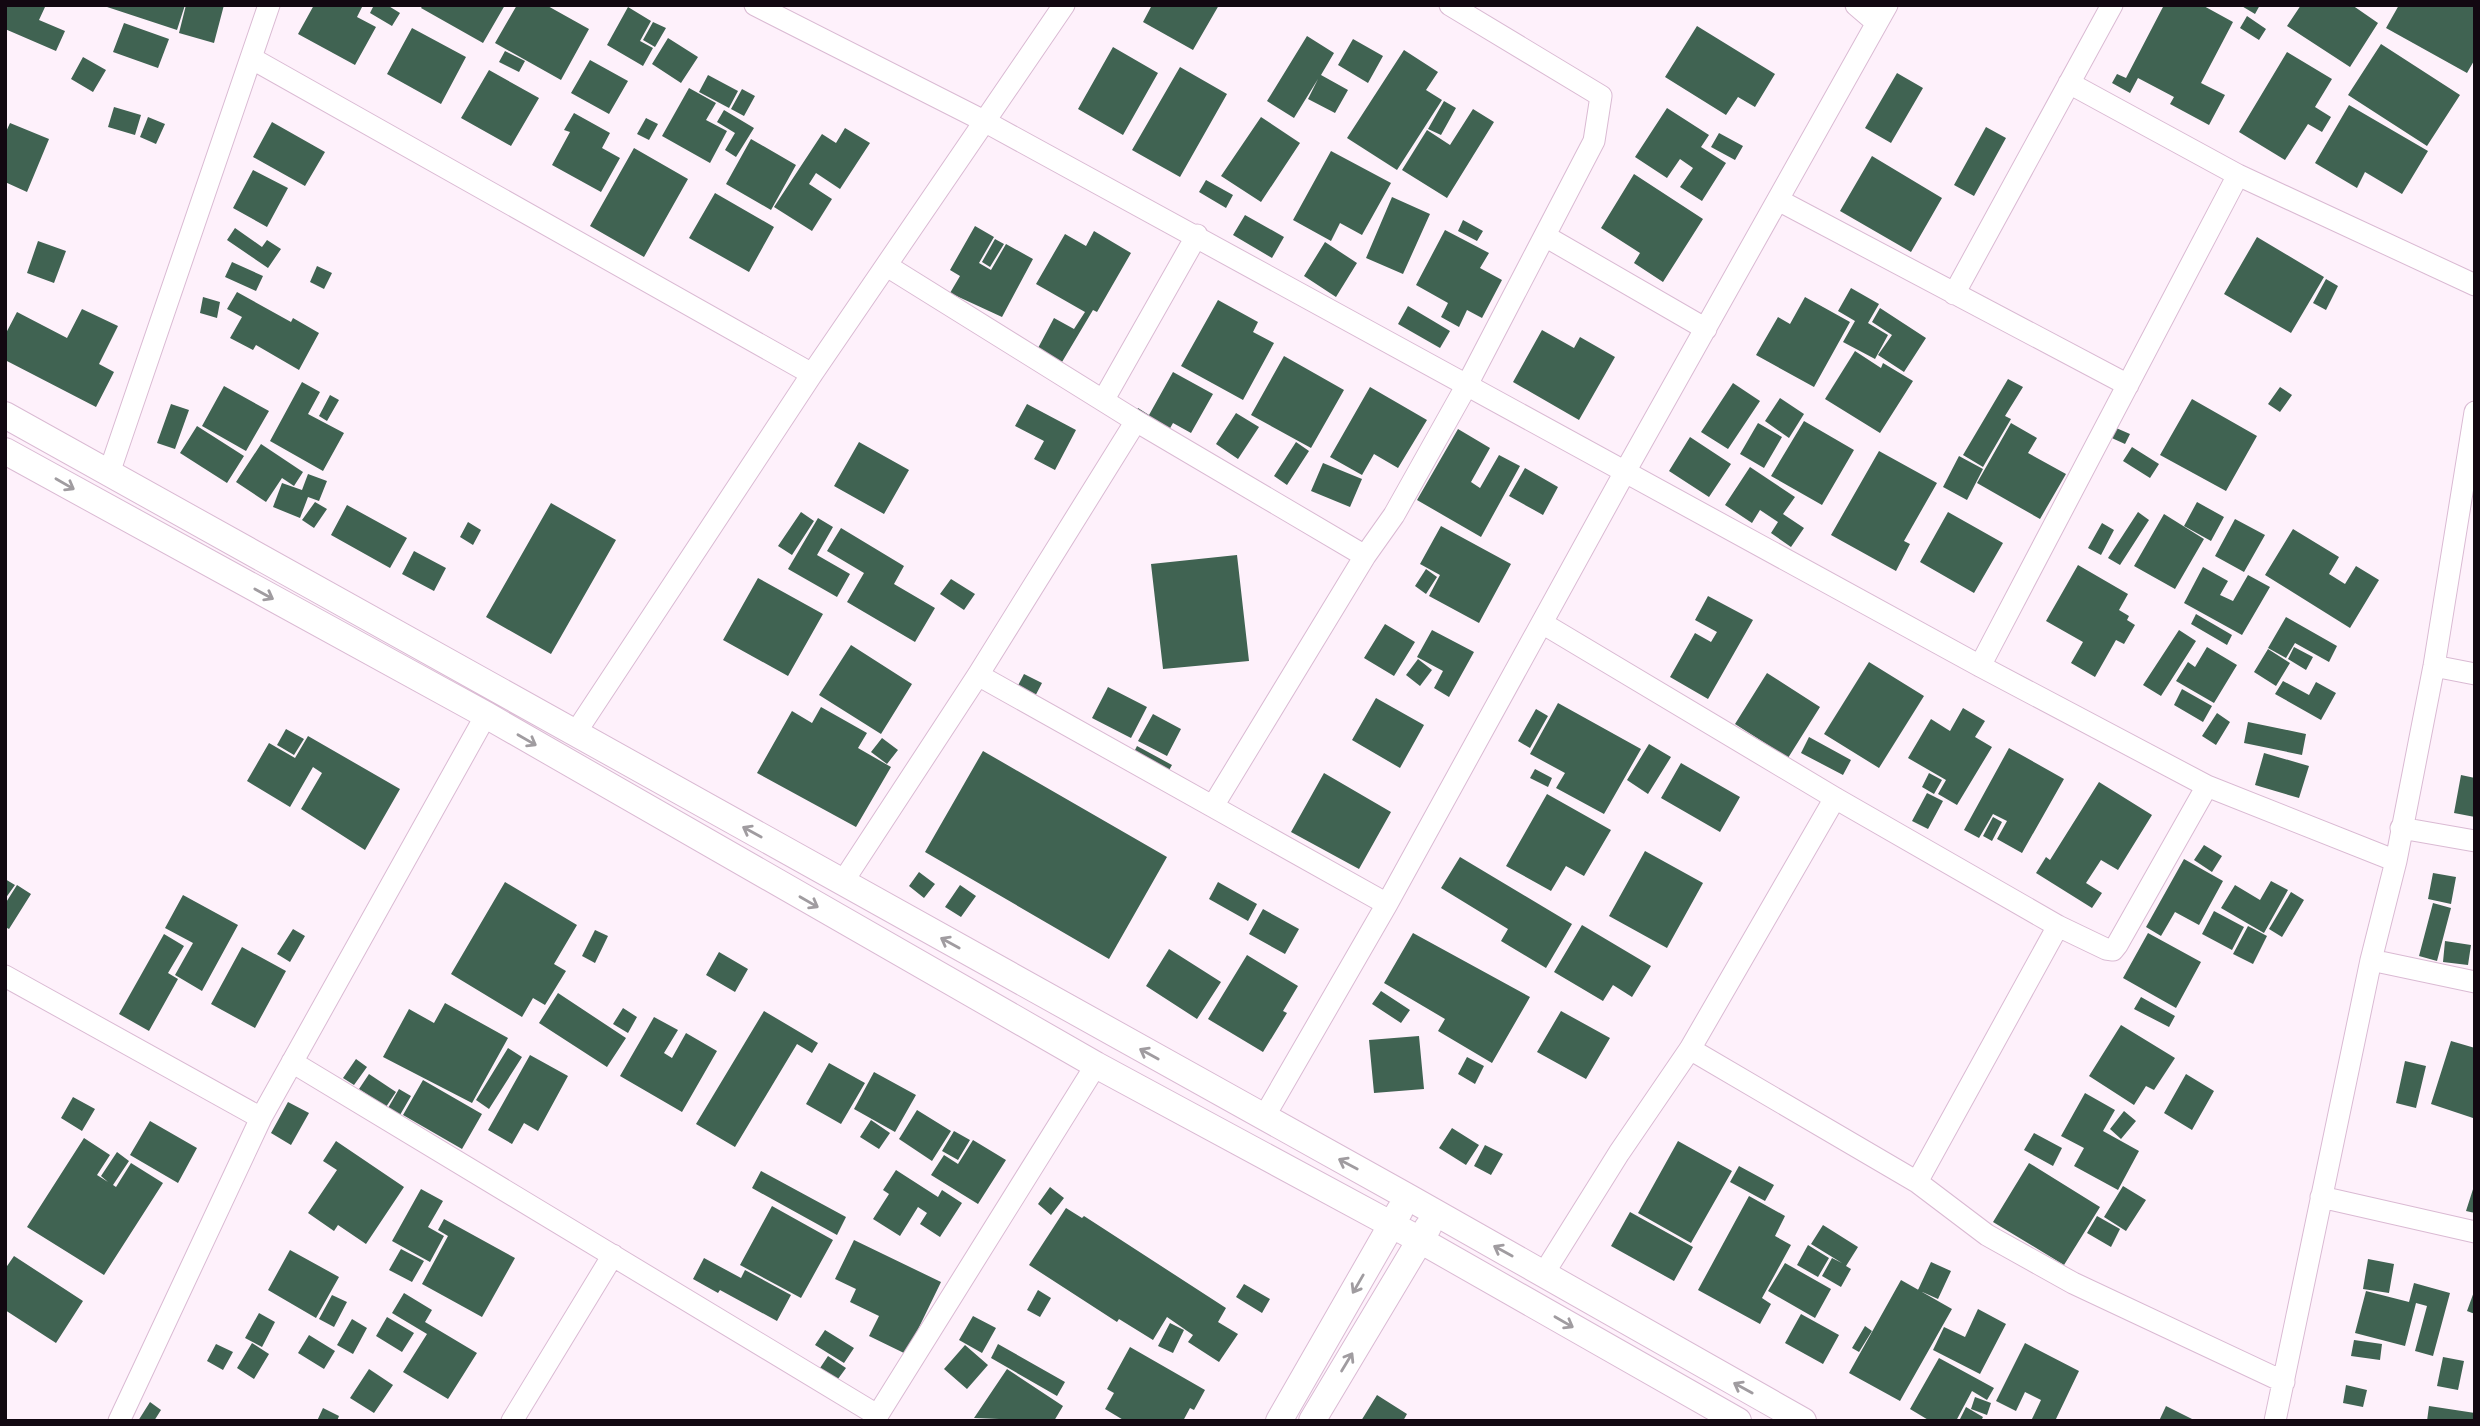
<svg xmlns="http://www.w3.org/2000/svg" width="2480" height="1426" font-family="Lato,sans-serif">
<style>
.building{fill:#406352}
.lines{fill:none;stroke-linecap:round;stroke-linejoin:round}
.minor-casing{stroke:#dabad3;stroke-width:23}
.tertiary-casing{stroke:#dabad3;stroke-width:28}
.minor{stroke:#fff;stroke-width:21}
.tertiary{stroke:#fff;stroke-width:26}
.oneway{stroke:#a09ca0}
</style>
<rect width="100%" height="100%" fill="#fef1fb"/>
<path class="building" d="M5 5 45 7 39 20 65 31 56 51 5 29Z
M101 5H185L177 30Z
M186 5H224L214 43 179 33Z
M314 5H363L357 17 376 27 355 65 298 34Z
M374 5H387L400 13 392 26 370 13Z
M423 5H505L483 43 421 8Z
M517 5H546L589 29 561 80 495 43Z
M1152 5H1219L1193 50 1143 22Z
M2164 5H2202L2233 22 2201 83 2225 95 2209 125 2170 104 2174 97 2138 78 2130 93 2112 83 2117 74 2126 78Z
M2240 5H2260L2255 14Z
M2301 5H2352L2378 23 2350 67 2287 26Z
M2399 5H2475V59L2467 73 2386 28Z
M628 7 651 21 640 41 653 48 643 66 607 45Z
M2247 16 2266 29 2259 40 2240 28Z
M653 22 666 28 655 47 643 40Z
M124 23 169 39 158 68 113 52Z
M1697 26 1775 74 1755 107 1738 97 1726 115 1665 77Z
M412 28 466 57 441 104 387 74Z
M1307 36 1334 53 1321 75 1348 90 1335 113 1308 99 1318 79 1294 118 1267 101Z
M668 38 698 57 681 83 652 64Z
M1353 39 1383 56 1368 83 1338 65Z
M2381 44 2460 95 2427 146 2348 95Z
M1113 47 1158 73 1123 135 1078 109Z
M1404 50 1438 72 1426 90 1442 100 1397 170 1347 138Z
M505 51 525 61 519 72 499 62Z
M2287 52 2332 79 2315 107 2331 117 2322 132 2308 124 2285 160 2239 132Z
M83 57 106 70 93 92 71 79Z
M590 60 628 81 609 114 571 93Z
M1180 67 1227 94 1180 177 1132 150Z
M489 70 539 98 511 146 461 118Z
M1897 73 1923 88 1891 143 1865 128Z
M708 75 738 91 729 108 699 92Z
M689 88 716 103 706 120 727 131 710 163 662 136Z
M742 89 755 96 744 116 731 109Z
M1444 101 1456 108 1441 135 1428 129Z
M2349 105 2428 151 2402 194 2365 172 2357 188 2315 163Z
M114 107 141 115 135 135 108 127Z
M1667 108 1709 135 1701 147 1726 163 1702 201 1680 187 1693 168 1680 159 1667 178 1635 157Z
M1473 109 1494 122 1447 198 1402 170 1427 130 1450 145Z
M724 110 754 128 736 157 725 150 735 133 717 122Z
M574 113 610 133 602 148 620 158 601 192 552 165 570 132 564 130Z
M148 117 165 124 156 144 140 137Z
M1261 117 1300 143 1261 202 1221 176Z
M646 118 658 124 649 140 637 134Z
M272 122 325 152 305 186 253 157Z
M10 123 49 139 27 192 5 182V134Z
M1986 127 2006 138 1974 196 1954 185Z
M845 128 870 143 840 189 816 173 809 184 832 199 812 231 774 207 822 134 836 143Z
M1719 133 1743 146 1735 160 1711 147Z
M751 139 796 165 771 210 726 184Z
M634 148 688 179 644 257 590 226Z
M1331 151 1391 183 1362 235 1340 223 1331 241 1293 220Z
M1872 156 1942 198 1911 252 1840 211Z
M253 170 288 188 267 227 233 208Z
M1634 174 1703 219 1663 282 1634 263 1640 253 1601 228Z
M1206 180 1233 195 1226 208 1199 192Z
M715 193 774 227 749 272 689 238Z
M1392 197 1430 214 1403 274 1366 258Z
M1245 215 1284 237 1272 258 1233 235Z
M1463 220 1483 231 1477 241 1458 231Z
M975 226 994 237 979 263 991 270 1006 244 1033 259 1002 317 950 293 960 276 950 270Z
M235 228 262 247 267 240 281 249 268 268 227 240Z
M1445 230 1489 253 1480 268 1502 280 1482 318 1467 310 1459 327 1441 317 1448 303 1416 285Z
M1094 231 1131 253 1097 312 1093 310 1062 362 1038 348 1054 318 1074 329 1085 312 1036 284 1065 234 1086 246Z
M2257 237 2324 277 2291 333 2224 294Z
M995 239 1004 244 990 267 982 262Z
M38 241 66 251 54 283 27 273Z
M1325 242 1357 263 1336 297 1304 276Z
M232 262 263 276 256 291 225 277Z
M317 266 332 273 324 289 310 282Z
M2326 279 2338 286 2326 310 2313 303Z
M1851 288 1879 304 1868 323 1888 335 1875 359 1843 342 1855 321 1838 311Z
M237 292 291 322 293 318 319 333 299 370 256 345 253 350 230 338 242 317 227 309Z
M203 297 220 302 217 318 200 313Z
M1805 297 1850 322 1814 387 1756 355 1778 317 1790 324Z
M1218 300 1258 322 1253 332 1274 343 1243 400 1181 366Z
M1408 306 1450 331 1440 348 1398 324Z
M1880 308 1926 338 1904 372 1878 355 1892 335 1872 322Z
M82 309 118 326 99 364 114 372 96 407 5 360V335L17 312 67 338Z
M1542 330 1574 348 1580 337 1615 357 1579 420 1513 382Z
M1855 351 1881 368 1883 363 1913 381 1880 433 1825 399Z
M1284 356 1344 390 1311 448 1251 415Z
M1173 372 1213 394 1191 433 1173 423 1160 446 1126 428 1138 408 1149 415Z
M2008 379 2023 387 2005 416 2011 419 1983 467 1963 455Z
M302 382 320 392 308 414 344 433 323 471 270 441Z
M1733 383 1760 401 1728 449 1701 432Z
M224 386 269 411 246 451 202 426Z
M1370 387 1427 420 1398 468 1374 454 1362 475 1330 457Z
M2280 387 2292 395 2280 412 2268 404Z
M330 395 339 400 327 421 319 416Z
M1780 398 1804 414 1789 438 1765 421Z
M2192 399 2257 436 2226 491 2160 455Z
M171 404 189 410 175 449 157 443Z
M1027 404 1076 430 1055 470 1034 459 1044 441 1015 426Z
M1236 413 1259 427 1238 459 1216 444Z
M1804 421 1854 450 1822 505 1771 476Z
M1758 423 1782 437 1764 468 1740 454Z
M2011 423 2037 438 2028 453 2066 474 2040 519 1977 483Z
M2107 424 2130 434 2125 444 2103 434Z
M197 426 244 456 227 483 180 453Z
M1458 429 1490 448 1471 482 1480 488 1499 455 1520 466 1481 537 1417 500Z
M1690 437 1731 464 1709 497 1669 471Z
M859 442 909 470 884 514 834 486Z
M1296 442 1309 451 1287 485 1274 476Z
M261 444 303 472 294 486 282 478 266 502 236 482Z
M2132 447 2159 464 2150 478 2123 461Z
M1879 451 1937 483 1904 541 1910 544 1896 571 1831 535Z
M1959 456 1983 469 1967 500 1943 487Z
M1323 463 1362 479 1350 507 1311 491Z
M1750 467 1795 497 1783 514 1804 528 1791 547 1771 533 1778 522 1760 510 1752 523 1725 505Z
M1525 468 1558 487 1543 515 1509 496Z
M308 474 327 481 319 501 308 497 300 518 273 507 282 483 302 490Z
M315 502 327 509 314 528 302 520Z
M2197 502 2224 517 2211 541 2184 526Z
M551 503 616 540 551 654 486 617Z
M347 505 407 538 390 568 331 535Z
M801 512 814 521 792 555 778 546Z
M1948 512 2003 543 1974 593 1920 562Z
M2138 512 2149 520 2120 565 2108 558Z
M2164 514 2204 539 2175 589 2134 566Z
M818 518 833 527 817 555 850 574 837 597 788 569Z
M2235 519 2265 535 2244 572 2215 556Z
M468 522 481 530 473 545 460 537Z
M2102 523 2114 530 2101 555 2088 548Z
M1441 526 1511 564 1479 623 1429 596 1440 575 1420 564Z
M841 528 904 566 894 584 935 608 915 642 847 602 864 573 827 551Z
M2293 529 2339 557 2329 574 2345 584 2356 566 2379 580 2350 628 2265 575Z
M414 551 446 568 434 591 402 574Z
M1237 555 1249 661 1163 669 1151 564Z
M2078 565 2128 594 2119 610 2129 616 2127 620 2135 625 2124 644 2116 640 2095 677 2071 663 2083 642 2046 621Z
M2203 567 2228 581 2220 595 2233 601 2248 575 2270 587 2242 635 2184 603Z
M1426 569 1437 577 1426 594 1415 586Z
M758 578 823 614 788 676 723 640Z
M951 579 975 594 964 610 940 594Z
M1708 596 1753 620 1708 699 1670 677 1695 633 1711 642 1717 632 1695 620Z
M2196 614 2232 635 2227 645 2191 624Z
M2286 617 2337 646 2329 662 2295 643 2286 658 2268 648Z
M1385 624 1415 642 1394 676 1364 658Z
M1432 630 1474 652 1449 697 1434 688 1443 671 1417 657Z
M2179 630 2196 641 2161 696 2143 685Z
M851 645 912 684 881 734 819 695Z
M2207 647 2237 665 2214 703 2176 681 2188 662 2195 667Z
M2294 647 2313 657 2306 670 2288 659Z
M2268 649 2290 663 2276 686 2254 672Z
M1418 659 1432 670 1420 686 1406 675Z
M1869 662 1924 696 1879 768 1824 734Z
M1767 673 1820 707 1788 758 1735 724Z
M1024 674 1042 683 1030 706 1012 697Z
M2283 681 2309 695 2316 682 2336 693 2321 720 2275 694Z
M1108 687 1147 707 1131 738 1092 718Z
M2182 689 2212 706 2203 722 2174 705Z
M1376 698 1424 725 1400 768 1352 740Z
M1558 703 1641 749 1604 814 1556 788 1565 773 1530 754Z
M821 707 867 733 858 748 891 767 856 827 757 773 792 711 812 723Z
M1963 708 1985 721 1975 737 1992 747 1957 805 1938 794 1946 780 1908 758 1931 719 1950 731Z
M1536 709 1548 716 1530 748 1518 741Z
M2217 713 2230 722 2216 745 2202 736Z
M1153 714 1181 729 1167 756 1138 741Z
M2248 722 2306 734 2302 755 2244 743Z
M286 729 304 739 294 755 277 745Z
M308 736 400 789 365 850 301 809 322 773 313 767 290 807 247 781 269 743 295 758Z
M1809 737 1851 760 1843 775 1801 753Z
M882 738 898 750 887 764 871 752Z
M1649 744 1671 757 1648 794 1627 780Z
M1137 746 1172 765 1161 784 1127 766Z
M2009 748 2064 779 2022 853 1997 839 2007 821 1993 814 1979 838 1964 830Z
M983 751 1167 857 1109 959 925 852Z
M2264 753 2309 766 2299 798 2255 785Z
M1681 763 1740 797 1720 832 1661 798Z
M1535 769 1552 778 1548 787 1530 778Z
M1324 773 1391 812 1359 869 1291 832Z
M1929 773 1942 780 1934 794 1922 787Z
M2461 775 2475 778V817L2454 813Z
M2099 782 2152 815 2118 870 2101 860 2086 883 2102 893 2092 908 2036 873 2046 857 2050 860Z
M1927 793 1943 801 1928 829 1912 821Z
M1547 794 1611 830 1584 876 1566 866 1551 891 1506 866Z
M1993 817 2002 822 1992 841 1983 836Z
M2204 845 2222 856 2212 872 2194 860Z
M1645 851 1703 883 1667 948 1609 916Z
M1460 857 1572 924 1546 968 1501 941 1508 929 1441 888Z
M2184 859 2223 881 2199 925 2175 912 2161 936 2146 927Z
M919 872 935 884 924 898 909 886Z
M2433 873 2456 877 2451 904 2428 899Z
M5 879 15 885 5 899Z
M2271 881 2288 890 2264 933 2221 908 2235 885 2260 900Z
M505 882 577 925 554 964 566 971 545 1005 533 998 522 1017 451 974Z
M1218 882 1257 904 1248 921 1209 899Z
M17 885 31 894 9 929 5 927V904Z
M960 885 976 896 961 917 945 907Z
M2291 892 2304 900 2282 937 2269 929Z
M183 895 238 925 202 991 175 975 193 943 165 928Z
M2433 903 2451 908 2437 961 2419 956Z
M1263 909 1299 929 1285 954 1249 934Z
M2214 911 2244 927 2232 950 2202 934Z
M1582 925 1651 966 1632 997 1613 985 1603 1001 1554 972Z
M2248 926 2267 936 2253 964 2233 954Z
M293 929 305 936 290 962 277 954Z
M595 930 608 936 595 963 582 956Z
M1413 933 1530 997 1492 1063 1438 1031 1445 1019 1384 983Z
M2148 933 2201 962 2176 1008 2123 978Z
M164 934 184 946 168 973 178 979 149 1031 119 1014Z
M2445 941 2471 945 2468 965 2443 962Z
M242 947 286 971 255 1028 211 1004Z
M1169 949 1221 982 1197 1019 1146 986Z
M719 952 748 969 735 992 706 975Z
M1247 955 1298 986 1283 1011 1287 1013 1263 1052 1208 1019Z
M1381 991 1410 1010 1401 1023 1372 1004Z
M558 993 626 1038 607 1067 539 1023Z
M2141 997 2175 1016 2169 1027 2134 1009Z
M445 1003 508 1038 472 1103 383 1057 409 1009 434 1023Z
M623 1008 637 1017 628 1033 613 1024Z
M764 1011 818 1043 812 1053 797 1044 735 1147 696 1124Z
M1561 1011 1610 1038 1586 1079 1537 1052Z
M654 1017 678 1030 664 1053 672 1058 686 1033 717 1051 682 1112 620 1076Z
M2121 1025 2175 1058 2154 1090 2146 1086 2134 1105 2089 1076Z
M1419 1036 1424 1089 1374 1093 1369 1040Z
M2451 1041 2475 1048 2473 1118 2431 1104Z
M508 1048 522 1057 489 1109 476 1100Z
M530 1055 568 1076 538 1131 524 1123 512 1144 488 1130Z
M1467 1057 1484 1066 1475 1084 1458 1074Z
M356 1059 367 1067 354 1085 343 1078Z
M2405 1061 2426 1066 2416 1108 2396 1103Z
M829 1063 865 1083 841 1124 806 1104Z
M874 1072 916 1095 895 1132 854 1109Z
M369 1074 396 1092 386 1107 359 1089Z
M2186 1074 2214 1091 2192 1130 2164 1113Z
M423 1080 482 1114 462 1149 403 1115Z
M399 1089 411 1096 400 1115 388 1108Z
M2085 1093 2115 1110 2103 1131 2139 1151 2118 1190 2074 1166 2084 1148 2061 1136Z
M73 1097 95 1109 82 1131 61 1118Z
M288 1102 309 1113 291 1145 271 1133Z
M917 1110 951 1131 932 1161 899 1139Z
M2124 1111 2136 1121 2121 1139 2110 1129Z
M871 1120 890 1133 879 1149 860 1137Z
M150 1121 197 1148 178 1183 130 1155Z
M1452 1128 1479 1145 1466 1165 1439 1148Z
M954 1131 970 1140 958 1160 942 1151Z
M2034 1133 2062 1148 2053 1166 2024 1150Z
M84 1138 110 1155 97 1175 108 1182 101 1176 117 1152 129 1161 113 1185 116 1187 131 1163 163 1183 104 1275 27 1227Z
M973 1140 1006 1160 978 1204 931 1175 944 1155 958 1164Z
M336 1141 404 1187 366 1244 338 1225 334 1231 308 1213 337 1170 323 1161Z
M1678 1141 1732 1171 1691 1243 1638 1213Z
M1485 1145 1503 1154 1491 1175 1474 1166Z
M2029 1163 2100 1207 2064 1265 1993 1222Z
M1739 1166 1774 1185 1765 1201 1730 1182Z
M896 1170 938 1197 942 1190 962 1203 940 1237 920 1224 927 1213 918 1207 900 1236 873 1219 889 1194 883 1190Z
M761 1171 846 1217 837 1235 752 1188Z
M2123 1186 2146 1200 2126 1231 2104 1217Z
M2474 1186H2475V1213L2466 1211Z
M1050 1187 1064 1198 1051 1215 1038 1204Z
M421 1189 443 1201 428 1227 444 1236 430 1262 392 1241Z
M1749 1196 1785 1216 1775 1236 1791 1245 1762 1298 1771 1304 1760 1324 1698 1290Z
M772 1206 833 1240 801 1298 740 1265Z
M1066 1208 1082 1218 1084 1216 1226 1308 1218 1322 1238 1334 1219 1362 1188 1342 1193 1335 1167 1317 1153 1340 1119 1319 1117 1322 1029 1265Z
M1630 1212 1693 1247 1674 1281 1611 1246Z
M2097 1216 2120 1229 2111 1247 2087 1233Z
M444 1219 515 1258 482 1317 422 1284 448 1236 438 1230Z
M1823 1225 1858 1247 1846 1266 1851 1269 1841 1287 1822 1276 1832 1258 1842 1263 1811 1244Z
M854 1240 941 1282 906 1354 869 1336 879 1316 850 1302 856 1289 835 1279Z
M1808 1245 1829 1258 1818 1277 1797 1265Z
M401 1249 424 1261 412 1282 389 1270Z
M290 1250 339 1277 316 1318 268 1290Z
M14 1256 83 1301 56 1343 5 1310V1269Z
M704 1258 741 1278 745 1270 791 1295 777 1321 720 1290 718 1293 693 1279Z
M2368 1259 2394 1264 2389 1293 2363 1289Z
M1931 1262 1951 1271 1938 1299 1918 1290Z
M1785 1263 1831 1289 1815 1318 1768 1291Z
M1901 1280 1952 1309 1900 1401 1849 1373Z
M2414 1283 2450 1293 2433 1356 2415 1351 2427 1306 2416 1303 2405 1346 2355 1333 2366 1291 2409 1302Z
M1244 1284 1270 1299 1262 1313 1236 1297Z
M2475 1289V1314L2467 1311Z
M1038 1290 1051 1298 1040 1317 1027 1310Z
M404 1293 432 1310 425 1322 477 1353 448 1399 403 1372 427 1334 392 1313Z
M332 1295 347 1302 334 1327 319 1319Z
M1978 1309 2006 1324 1980 1374 1933 1350 1944 1327 1965 1337Z
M259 1313 275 1322 262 1347 245 1338Z
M1801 1314 1839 1335 1823 1364 1785 1343Z
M973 1316 996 1328 982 1353 959 1340Z
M387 1317 414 1333 402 1352 376 1336Z
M352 1319 367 1328 353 1354 337 1345Z
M1170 1323 1184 1330 1173 1353 1158 1346Z
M1865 1326 1872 1331 1859 1352 1852 1348Z
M825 1330 854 1348 844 1363 815 1345Z
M309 1335 335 1351 324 1369 298 1353Z
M2354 1340 2382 1344 2380 1360 2351 1356Z
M252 1343 269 1354 254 1379 237 1368Z
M2025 1343 2079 1371 2055 1421H2031L2041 1400 2025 1392 2016 1411 1996 1401Z
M216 1344 233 1352 223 1370 207 1361Z
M998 1344 1065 1382 1057 1396 991 1358Z
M965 1345 988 1365 967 1389 944 1369Z
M1130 1347 1205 1390 1194 1410 1190 1408 1183 1421H1125L1105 1409 1114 1393 1107 1389Z
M828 1356 846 1368 838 1379 820 1368Z
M2443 1357 2464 1361 2458 1390 2437 1386Z
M1939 1358 1994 1388 1987 1400 1972 1391 1956 1421H1930L1910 1409Z
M369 1369 393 1385 374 1413 350 1398Z
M1007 1369 1063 1406 1054 1421 974 1418Z
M2346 1385 2367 1390 2363 1407 2343 1403Z
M1377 1395 1407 1414 1403 1421H1361Z
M1975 1397 1991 1403 1987 1415 1971 1409Z
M150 1402 161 1410 154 1421H138Z
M2166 1406 2196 1421H2159Z
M2429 1406 2475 1413V1421H2427Z
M1966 1407 1983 1417 1981 1421H1959Z
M323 1408 339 1416 337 1421H317Z"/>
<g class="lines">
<defs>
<path id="minor" d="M755 5 984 121 1980 666 2207 786 2396 861
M1856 5 1877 23
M251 58 812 374
M2069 83 2238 175 2475 285
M1780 201 2128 385
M1545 236 1706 329
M887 266 1136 421 1365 556
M1954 294 2112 5
M1104 399 1197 235
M109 473 269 5
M1542 623 1835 798 2058 926 2106 949 2113 950 2117 945 2207 786
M1980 666 2238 175
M2434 666 2475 674
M978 675 1387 904
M576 732 812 374 1064 5
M1213 806 1365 556 1394 515 1468 383 1594 141 1601 96 1450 5
M2401 828 2475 841
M842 883 978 675 1136 421
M2371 960 2475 982
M5 976 261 1118
M1690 1049 1917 1182 1987 1235 2073 1283 2284 1382
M292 1062 877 1415
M1264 1117 1387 904 1626 470 1887 5
M1917 1182 2058 926
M2321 1197 2475 1232
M1544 1273 1619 1153 1690 1049 1835 798
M119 1421 261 1118 486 715
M512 1421 613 1255
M874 1421 1096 1065
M2275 1421 2371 960 2396 861 2434 666 2475 412"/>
<path id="tertiary" d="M5 415 1408 1197 1803 1421
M5 451 486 715 1096 1065 1420 1240 1738 1421
M1279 1421 1400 1210
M1312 1421 1428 1227"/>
</defs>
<use href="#minor" class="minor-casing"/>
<use href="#tertiary" class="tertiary-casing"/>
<use href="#minor" class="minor"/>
<use href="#tertiary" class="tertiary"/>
</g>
<defs><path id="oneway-shaft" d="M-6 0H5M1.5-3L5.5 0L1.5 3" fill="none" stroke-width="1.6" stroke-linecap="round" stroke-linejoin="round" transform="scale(1.75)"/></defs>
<g class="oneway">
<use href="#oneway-shaft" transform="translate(65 484) rotate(30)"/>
<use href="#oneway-shaft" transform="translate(264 594) rotate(29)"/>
<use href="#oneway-shaft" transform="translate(527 740) rotate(30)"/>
<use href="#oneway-shaft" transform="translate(752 832) rotate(-151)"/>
<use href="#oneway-shaft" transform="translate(809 902) rotate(30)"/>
<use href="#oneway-shaft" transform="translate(950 943) rotate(-151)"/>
<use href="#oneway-shaft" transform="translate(1149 1054) rotate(-151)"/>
<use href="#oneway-shaft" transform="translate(1348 1164) rotate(-152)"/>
<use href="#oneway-shaft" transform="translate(1503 1251) rotate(-151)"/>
<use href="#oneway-shaft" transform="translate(1358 1284) rotate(120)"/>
<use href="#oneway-shaft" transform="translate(1564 1322) rotate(30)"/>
<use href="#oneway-shaft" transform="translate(1347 1362) rotate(-59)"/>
<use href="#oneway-shaft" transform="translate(1743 1388) rotate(-151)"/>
</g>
<rect width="2480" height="1426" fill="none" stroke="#120811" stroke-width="14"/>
</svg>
